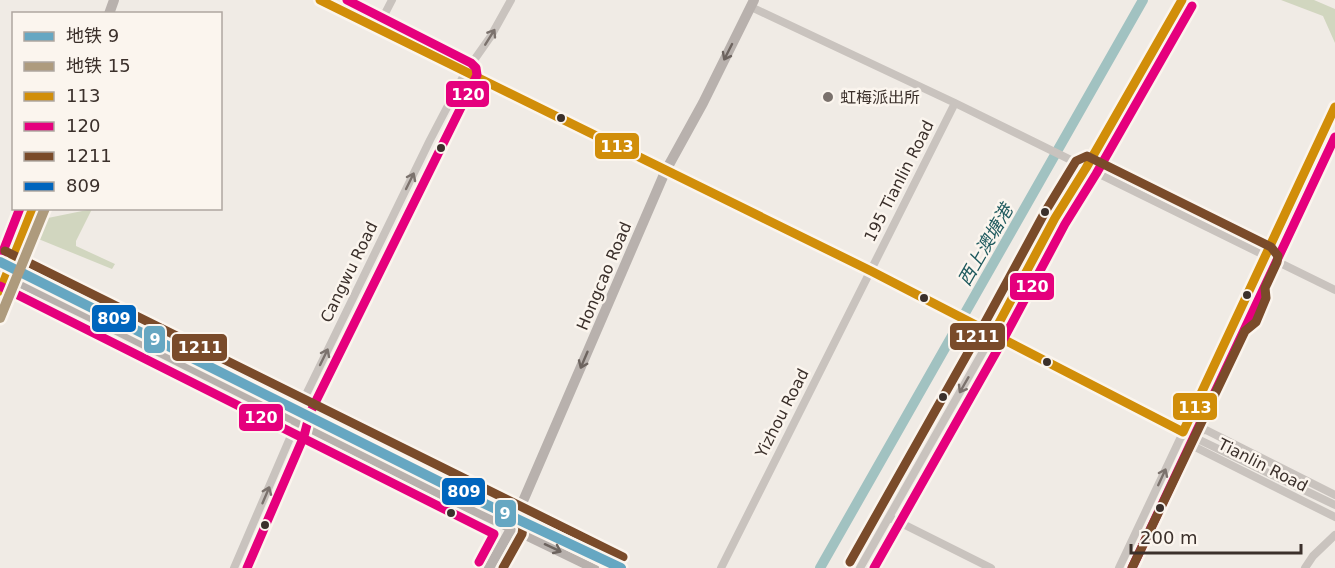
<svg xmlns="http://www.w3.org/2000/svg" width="1335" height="568" font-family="'DejaVu Sans','Noto Sans SC',sans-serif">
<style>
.green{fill:#d1d6bf}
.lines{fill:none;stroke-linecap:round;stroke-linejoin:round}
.river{stroke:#a1c2c1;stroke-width:10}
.minor{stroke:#c9c3be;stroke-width:8}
.major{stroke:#b8b1ad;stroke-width:10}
.bus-1-casing{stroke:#fbf5ee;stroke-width:14}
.bus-2-casing{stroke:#fbf5ee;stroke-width:14}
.bus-3-casing{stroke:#fbf5ee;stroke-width:14}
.bus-4-casing{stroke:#fbf5ee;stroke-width:14}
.bus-1{stroke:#d18e09;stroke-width:9}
.bus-2{stroke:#e5007d;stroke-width:9}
.bus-3{stroke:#7a4b2a;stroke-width:9}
.bus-4{stroke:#0065bd;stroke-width:9}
.metro-1-casing{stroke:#fbf5ee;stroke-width:15}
.metro-2-casing{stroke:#fbf5ee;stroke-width:15}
.metro-1{stroke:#66a7c2;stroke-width:10}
.metro-2{stroke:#ae9b7d;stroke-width:10}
.oneway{stroke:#7b726d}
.oneway2{stroke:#6d645f}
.poi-dot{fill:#7a716c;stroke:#fbf5ee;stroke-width:2}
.bus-dot{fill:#3b302b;stroke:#fbf5ee;stroke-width:2}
.labels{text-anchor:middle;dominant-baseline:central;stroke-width:5;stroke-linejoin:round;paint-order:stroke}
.poi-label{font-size:16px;fill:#3b302b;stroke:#fbf5ee;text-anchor:start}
.street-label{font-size:16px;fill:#3b302b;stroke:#fbf5ee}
.water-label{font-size:18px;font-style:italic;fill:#1f5a5e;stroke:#fbf5ee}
.line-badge{stroke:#fbf5ee;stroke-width:2}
.badge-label{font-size:16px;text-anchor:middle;font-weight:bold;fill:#fff}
</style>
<rect width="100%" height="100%" fill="#f0ebe5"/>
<path class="green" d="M1281 0H1314L1335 9V43L1323 16Z
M92 209 76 241V246L115 264 112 269 36 238 43 219Z"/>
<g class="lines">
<path class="river" d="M820 568 1143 0"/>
<path class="minor" d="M320 0 871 271 1183 432 1335 505
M751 7 955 103 1335 290
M377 29 392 0
M1184 432 1206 430 1335 495
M1186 435 1197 448 1335 517
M889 517 991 568
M234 568 293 431 299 409 430 140 465 73 491 36 511 0
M721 568 955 103
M860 568 993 334 1055 218 1086 168 1182 0
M1119 568 1309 166 1335 107
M1305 568 1313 556 1335 535"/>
<path class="major" d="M109 14 114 0
M0 262C208 360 410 470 618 568
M0 273 89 316 457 502 594 568
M0 291 33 208
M489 568 511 529 665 172 703 103 754 0"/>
<defs>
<path id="bus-1" d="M320 0 871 271 1183 432 1335 107
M0 291 33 208
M993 334 1055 218 1086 168 1182 0"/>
<path id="bus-2" d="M0 259 20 208
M0 286 494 534 479 562
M247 568 304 436 310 413 477 75 476 68 471 63 347 0
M874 568 1003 340 1065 224 1096 174 1192 6
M1132 568 1335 137"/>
<path id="bus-3" d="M5 251 623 557
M492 506 517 519 523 527 522 534 503 568
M850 562 982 328 1045 212 1076 161 1087 156 1271 247 1278 256 1277 262 1265 288 1266 298 1256 322 1245 331 1132 568"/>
<path id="bus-4" d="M0 262 618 568"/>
</defs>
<use href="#bus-1" class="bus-1-casing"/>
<use href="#bus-2" class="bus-2-casing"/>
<use href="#bus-3" class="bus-3-casing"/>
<use href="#bus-4" class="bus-4-casing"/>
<use href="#bus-1" class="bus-1"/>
<use href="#bus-2" class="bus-2"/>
<use href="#bus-3" class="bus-3"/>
<use href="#bus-4" class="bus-4"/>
<defs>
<path id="metro-1" d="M0 262 462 493 621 568"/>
<path id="metro-2" d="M0 318 45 208"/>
</defs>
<use href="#metro-1" class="metro-1-casing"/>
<use href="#metro-2" class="metro-2-casing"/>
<use href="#metro-1" class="metro-1"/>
<use href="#metro-2" class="metro-2"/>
</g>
<defs><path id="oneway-shaft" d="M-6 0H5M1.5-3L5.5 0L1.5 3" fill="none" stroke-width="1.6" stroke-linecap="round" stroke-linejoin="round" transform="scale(1.5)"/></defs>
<g class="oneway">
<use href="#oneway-shaft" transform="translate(490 37) rotate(-58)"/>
<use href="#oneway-shaft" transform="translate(410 181) rotate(-64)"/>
<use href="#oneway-shaft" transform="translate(324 357) rotate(-64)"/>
<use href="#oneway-shaft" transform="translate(964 385) rotate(120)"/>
<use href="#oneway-shaft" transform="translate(1162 477) rotate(-65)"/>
<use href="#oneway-shaft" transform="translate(266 495) rotate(-67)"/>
</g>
<g class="oneway2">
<use href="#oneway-shaft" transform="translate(728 52) rotate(117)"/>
<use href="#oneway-shaft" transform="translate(584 360) rotate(113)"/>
<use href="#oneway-shaft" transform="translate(553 548) rotate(25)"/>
</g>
<circle class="poi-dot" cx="828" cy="97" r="6"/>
<g class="bus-dot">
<circle cx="561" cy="118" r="5"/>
<circle cx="441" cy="148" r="5"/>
<circle cx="1045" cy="212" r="5"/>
<circle cx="1247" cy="295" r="5"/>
<circle cx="924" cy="298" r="5"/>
<circle cx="1047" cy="362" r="5"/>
<circle cx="943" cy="397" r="5"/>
<circle cx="1160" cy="508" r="5"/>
<circle cx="451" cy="513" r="5"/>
<circle cx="265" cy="525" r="5"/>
</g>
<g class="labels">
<g class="poi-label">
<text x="840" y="97">虹梅派出所</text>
</g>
<g class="street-label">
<text transform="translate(899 181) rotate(-63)">195 Tianlin Road</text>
<text transform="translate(349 272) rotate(-64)">Cangwu Road</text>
<text transform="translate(604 276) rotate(-67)">Hongcao Road</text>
<text transform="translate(782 413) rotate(-63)">Yizhou Road</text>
<text transform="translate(1263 465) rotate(27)">Tianlin Road</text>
</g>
<g class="water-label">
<text transform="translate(985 245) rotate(-60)">西上澳塘港</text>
</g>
</g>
<g class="line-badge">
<rect x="445" y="80" width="45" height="28" rx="6" fill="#e5007d"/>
<rect x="594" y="132" width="46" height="28" rx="6" fill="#d18e09"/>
<rect x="1009" y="272" width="46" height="29" rx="6" fill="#e5007d"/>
<rect x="91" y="304" width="46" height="29" rx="6" fill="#0065bd"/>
<rect x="949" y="322" width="57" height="29" rx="6" fill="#7a4b2a"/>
<rect x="143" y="325" width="23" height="29" rx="6" fill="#66a7c2"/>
<rect x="171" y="333" width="57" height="29" rx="6" fill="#7a4b2a"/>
<rect x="1172" y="392" width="46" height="29" rx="6" fill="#d18e09"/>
<rect x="238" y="403" width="46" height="29" rx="6" fill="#e5007d"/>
<rect x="441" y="477" width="45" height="29" rx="6" fill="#0065bd"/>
<rect x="494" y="499" width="23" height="29" rx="6" fill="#66a7c2"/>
</g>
<g class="badge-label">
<text x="468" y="100">120</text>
<text x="617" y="152">113</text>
<text x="1032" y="292">120</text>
<text x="114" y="324">809</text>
<text x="977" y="342">1211</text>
<text x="155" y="345">9</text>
<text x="200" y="353">1211</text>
<text x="1195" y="413">113</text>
<text x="261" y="423">120</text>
<text x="464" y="497">809</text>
<text x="505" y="519">9</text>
</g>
<rect x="12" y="12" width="210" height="198" fill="#fbf5ee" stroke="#aea6a0" stroke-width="1.5"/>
<rect x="24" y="32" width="30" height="9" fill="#66a7c2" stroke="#aea6a0" stroke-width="1.5"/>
<text x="66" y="42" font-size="18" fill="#3b302b">地铁 9</text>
<rect x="24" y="62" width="30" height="9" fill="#ae9b7d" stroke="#aea6a0" stroke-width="1.5"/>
<text x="66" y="72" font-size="18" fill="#3b302b">地铁 15</text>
<rect x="24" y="92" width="30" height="9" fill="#d18e09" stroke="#aea6a0" stroke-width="1.5"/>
<text x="66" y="102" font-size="18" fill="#3b302b">113</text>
<rect x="24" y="122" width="30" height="9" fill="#e5007d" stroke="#aea6a0" stroke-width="1.5"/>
<text x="66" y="132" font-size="18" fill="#3b302b">120</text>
<rect x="24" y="152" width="30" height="9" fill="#7a4b2a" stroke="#aea6a0" stroke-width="1.5"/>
<text x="66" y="162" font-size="18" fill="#3b302b">1211</text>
<rect x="24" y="182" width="30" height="9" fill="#0065bd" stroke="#aea6a0" stroke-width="1.5"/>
<text x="66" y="192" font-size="18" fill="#3b302b">809</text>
<path d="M1131 544v9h170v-9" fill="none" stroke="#3b302b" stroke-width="3"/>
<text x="1140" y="544" font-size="18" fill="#3b302b" stroke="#fbf5ee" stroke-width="4.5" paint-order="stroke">200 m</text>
</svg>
